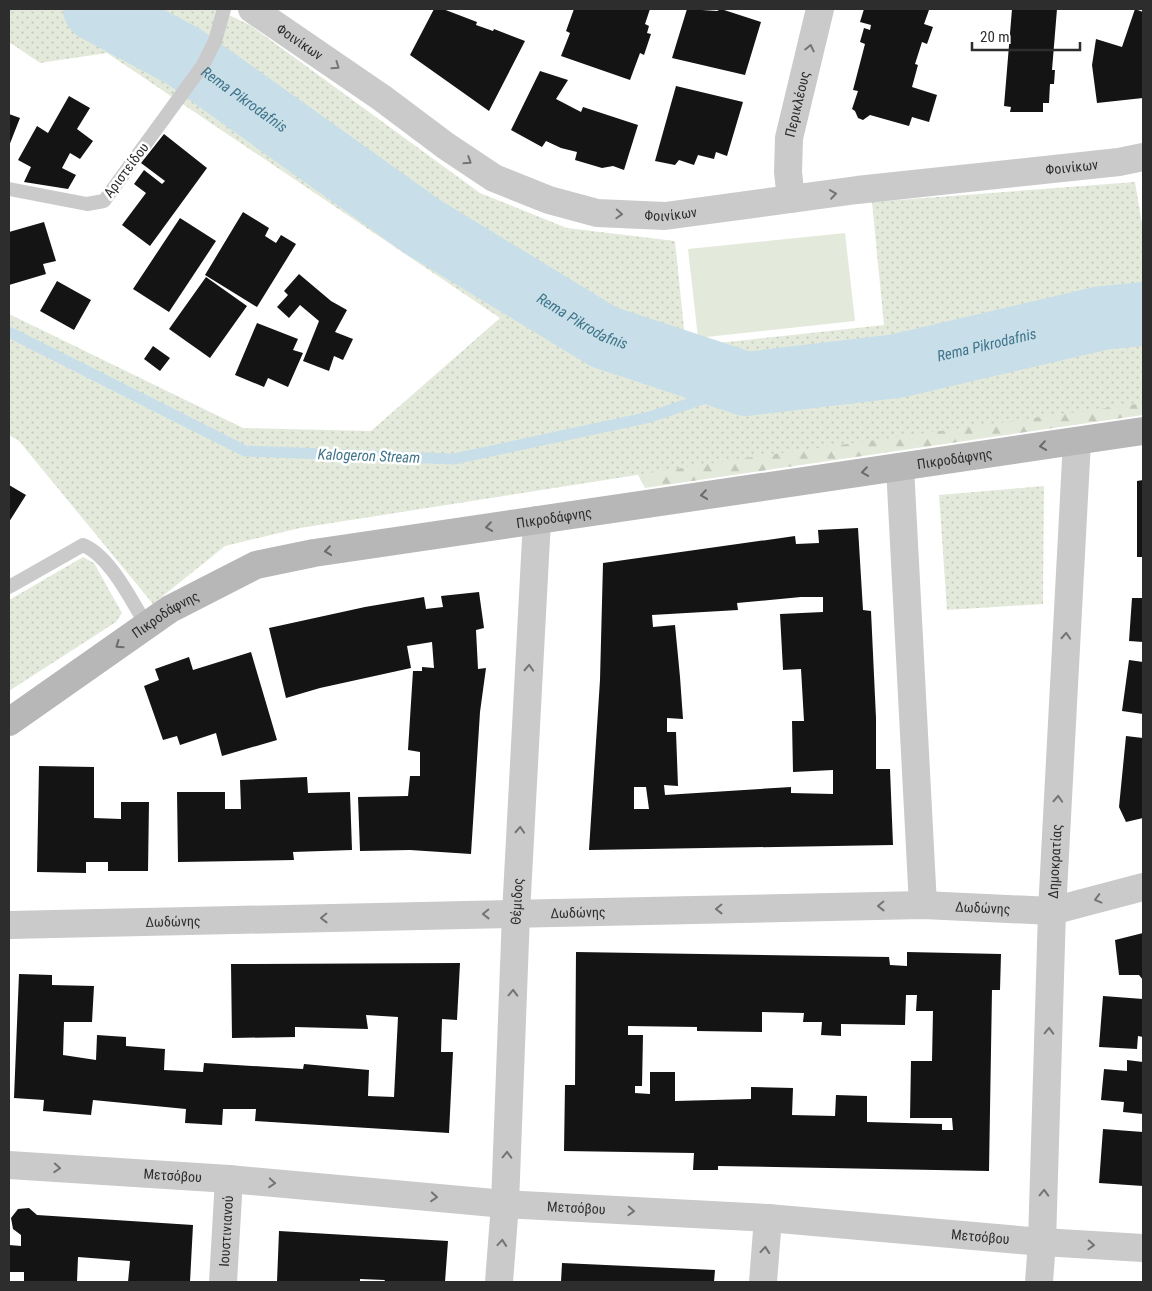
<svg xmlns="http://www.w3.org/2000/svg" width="1152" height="1291" font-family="'Roboto Condensed',sans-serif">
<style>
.grass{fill:#e4eadb}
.forest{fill:url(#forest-firs)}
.park{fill:url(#park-dots)}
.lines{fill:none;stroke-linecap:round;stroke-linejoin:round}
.stream{stroke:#c8dfe9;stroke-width:11}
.river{stroke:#c8dfe9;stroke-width:64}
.building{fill:#141414;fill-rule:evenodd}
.lane{stroke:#cacaca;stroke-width:14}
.street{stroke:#cacaca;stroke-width:28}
.secondary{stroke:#b7b7b7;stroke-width:28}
.oneway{stroke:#747474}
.oneway2{stroke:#6b6b6b}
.labels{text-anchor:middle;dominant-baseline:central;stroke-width:5;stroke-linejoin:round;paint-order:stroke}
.street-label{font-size:14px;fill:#2d2d2d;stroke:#fff}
.water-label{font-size:15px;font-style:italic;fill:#40748a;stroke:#fff}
</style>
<defs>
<pattern id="forest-firs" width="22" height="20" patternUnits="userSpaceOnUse" patternTransform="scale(1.25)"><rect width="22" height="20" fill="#e4eadb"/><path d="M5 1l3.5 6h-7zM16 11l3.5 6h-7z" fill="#c4c9bc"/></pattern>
<pattern id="park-dots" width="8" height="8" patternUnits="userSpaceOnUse" patternTransform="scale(1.25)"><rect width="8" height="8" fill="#e4eadb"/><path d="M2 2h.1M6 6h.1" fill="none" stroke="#c4c9bc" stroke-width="1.8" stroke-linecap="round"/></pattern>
</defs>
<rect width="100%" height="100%" fill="#fff"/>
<path class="grass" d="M845 233 855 321 698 338 688 249Z"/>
<path class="forest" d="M1143 336V415L645 488 630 459Z"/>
<path class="park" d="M9 9H216L250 25 480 193 567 228 675 241 685 338 700 345 884 325 872 202 1135 182 1143 230V403L739 459 300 528 225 546 153 604 19 441 9 435V314L243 428 371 431 500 318 107 53 40 63 9 42Z
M1044 486 1043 604 947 610 939 495Z
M83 557 94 563 122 613 116 622 9 691V600Z"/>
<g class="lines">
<path class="stream" d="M9 332 245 451 454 459 650 417 746 384"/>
<path class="river" id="s1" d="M95 9 183 56 423 227 604 337 746 384 897 366 1102 318 1143 314"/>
</g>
<path class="building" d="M434 9H443L477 22 476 25 493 31 494 29 525 41 489 111 410 55Z
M574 9H650L645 24 649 26 647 33 651 34 644 55 640 53 630 80 561 56 570 33 566 31Z
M687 9 717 11 721 9 761 22 745 75 672 58Z
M864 9 929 10 924 24 933 27 927 44 922 42 915 64 918 65 912 87 937 95 929 122 912 117 909 126 870 115 863 120 858 118 855 111 852 109 858 91 853 90 865 44 860 42 864 28 870 30 871 25 860 22Z
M1012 9H1057L1052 70H1055L1054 84H1050L1049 103H1043V112H1010L1011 107 1004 106Z
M1135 9 1143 12V98L1097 103 1092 65 1096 39 1122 47Z
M540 71 568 80 556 99 581 112 583 107 638 125 624 170 613 166 602 168 575 160 577 152 561 148 546 141 542 147 511 130Z
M676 86 743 102 727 156 716 152 714 159 698 155 694 165 679 160 675 165 655 161Z
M69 96 90 108 77 129 93 141 80 159 70 153 62 168 76 175 68 189 24 182 31 167 18 160 37 126 48 133Z
M9 114 20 118 9 146Z
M164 134 207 168 150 246 122 225 146 193 134 184 144 170 162 184 165 181 141 163Z
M243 212 269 228 265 236 276 243 281 235 296 244 257 307 205 275Z
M180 218 216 241 169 312 133 289Z
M44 222 56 261 43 264 46 274 9 285V232Z
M299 274 331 301 347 310 335 332 353 339 343 360 334 356 329 371 303 361 319 321 300 305 289 318 277 307 288 295 284 291Z
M206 277 247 306 210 358 169 329Z
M57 281 91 300 74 330 40 311Z
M257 323 298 339 293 350 303 353 288 387 268 378 264 387 235 375Z
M153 346 170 358 160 371 144 359Z
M1143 480V557H1137V481Z
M9 485 26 495 9 522Z
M858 528 863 610 871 611 876 718V769H890L893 845 589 850 600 680 603 563 795 536 796 544 819 543 818 530ZM801 597H823V612L780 614 783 670 801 669 804 721H792L793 772 833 770V794L791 793V787L665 795 664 785 678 786 676 732H667V718L683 719 680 677 675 625 653 627 652 615 738 610 737 603ZM634 787H646L649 809H634Z
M479 592 484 628 476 630 478 669 486 668 480 712 471 854 410 850 360 851 358 797 408 796 410 776H420V752L408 750 413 671H422V667L434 668 432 642 407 646 411 668 320 688 286 698 269 628 365 607 424 597 426 609 443 607 441 596Z
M1132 598H1143V642L1129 641Z
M251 652 277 740 222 756 216 733 180 745 177 736 163 740 144 686 159 680 155 669 189 657 193 670Z
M1129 660 1143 662V714L1122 711Z
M1126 736 1143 738V818L1126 822 1119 807Z
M39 766 94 767V818L121 819V802H149L148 871H108V862H86V873L37 872Z
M307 777 308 793 350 792 352 850 293 852 294 860 178 862 177 792H225V809H241L240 780Z
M1143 933V980L1139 975H1119L1115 940Z
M576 952 889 957 890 965 907 966V952L1001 954 1000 990H992L989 1171 718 1166V1170H693L694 1153 564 1151 565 1085H575ZM906 995H917L916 1011H933L932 1061H911L910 1118H952L953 1130H942V1124L867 1122V1096L836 1095 835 1116 792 1115 793 1088 751 1087V1099L675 1101V1072H650V1094L635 1093V1086H642L643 1035H628V1026L697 1027V1031L762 1032V1012L804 1013 803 1022H822L821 1035 841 1036V1024L905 1025Z
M460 963 457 1020 442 1019 441 1052H453L449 1133 255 1121 256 1109H223L222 1125 185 1123 186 1109 93 1100 91 1115 43 1111 44 1100 14 1098 19 974 52 975V985L94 986 92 1022H64L63 1055 96 1060 97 1035 126 1037V1046L165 1049 164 1070 203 1072 204 1063 303 1069 304 1064 369 1070 368 1096 394 1097 398 1017 366 1015 368 1029 295 1027V1037L232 1038 231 964Z
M1103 996 1143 999V1037L1138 1036 1137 1049 1099 1047Z
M1127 1060 1143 1062V1114L1123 1112 1124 1102 1101 1100 1104 1069 1127 1071Z
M1103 1129 1143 1132V1186L1099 1183Z
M29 1208 37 1215 193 1225 190 1282H128L130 1261 78 1257 77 1282H24V1272H9V1245L21 1246V1235L13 1229 11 1218 18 1209Z
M279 1231 448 1241 445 1282H384L385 1280 360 1279V1282H277Z
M562 1263 715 1270 714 1282H561Z"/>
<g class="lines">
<path class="lane" d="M9 189 87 204 104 201 203 65 215 41 224 9
M9 587 83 545C110 556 131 600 147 626"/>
<g class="street">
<path id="s2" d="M252 9 382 98 446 146 494 178 549 200 597 213 665 216 857 190 1119 162 1143 157"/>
<path id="s3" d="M791 199 788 172 789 138 820 9"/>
<path d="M900 467 923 905"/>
<path id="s4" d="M9 925 923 905 1052 911 1143 887"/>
<path id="s5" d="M9 1165 229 1179 505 1204 768 1218 1042 1242 1143 1248"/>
<path id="s6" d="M223 1282 229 1179"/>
<path id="s7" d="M499 1282 505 1204 516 914 537 520"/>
<path d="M763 1282 768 1218"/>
<path id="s8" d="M1039 1282 1042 1242 1052 911 1077 441"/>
</g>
<path class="secondary" id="s9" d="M9 722 170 609 256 565 314 553 1143 431"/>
</g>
<defs><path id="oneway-chevron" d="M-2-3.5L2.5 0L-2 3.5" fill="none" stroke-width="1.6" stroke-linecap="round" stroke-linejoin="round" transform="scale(1.25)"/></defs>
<g class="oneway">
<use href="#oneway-chevron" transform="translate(810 48) rotate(-77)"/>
<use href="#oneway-chevron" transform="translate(336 66) rotate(35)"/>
<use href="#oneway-chevron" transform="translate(468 161) rotate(33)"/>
<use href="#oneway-chevron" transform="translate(833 194) rotate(-8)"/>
<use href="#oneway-chevron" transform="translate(619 214) rotate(3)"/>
<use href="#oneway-chevron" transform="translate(1066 636) rotate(-87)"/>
<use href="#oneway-chevron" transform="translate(529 668) rotate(-87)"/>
<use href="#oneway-chevron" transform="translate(1058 799) rotate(-87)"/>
<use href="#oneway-chevron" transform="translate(520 830) rotate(-87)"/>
<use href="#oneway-chevron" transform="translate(1098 899) rotate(165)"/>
<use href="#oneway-chevron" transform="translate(881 906) rotate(179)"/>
<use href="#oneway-chevron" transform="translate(719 909) rotate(179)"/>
<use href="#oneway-chevron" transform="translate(486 914) rotate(179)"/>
<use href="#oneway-chevron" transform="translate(324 918) rotate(179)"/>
<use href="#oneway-chevron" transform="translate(513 993) rotate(-88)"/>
<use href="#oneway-chevron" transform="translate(1049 1031) rotate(-88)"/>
<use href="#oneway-chevron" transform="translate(507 1155) rotate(-88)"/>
<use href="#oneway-chevron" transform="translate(57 1168) rotate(4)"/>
<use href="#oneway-chevron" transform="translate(272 1183) rotate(5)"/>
<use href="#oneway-chevron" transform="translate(1044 1193) rotate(-88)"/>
<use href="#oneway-chevron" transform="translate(434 1197) rotate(5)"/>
<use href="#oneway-chevron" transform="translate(631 1211) rotate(3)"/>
<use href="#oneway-chevron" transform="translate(502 1243) rotate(-85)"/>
<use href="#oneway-chevron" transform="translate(1091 1245) rotate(3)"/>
<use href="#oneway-chevron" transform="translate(765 1250) rotate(-85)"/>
</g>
<g class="oneway2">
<use href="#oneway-chevron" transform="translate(1043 446) rotate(172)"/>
<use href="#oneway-chevron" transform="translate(865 472) rotate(172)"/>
<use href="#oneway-chevron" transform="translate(704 495) rotate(172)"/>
<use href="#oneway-chevron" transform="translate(489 527) rotate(172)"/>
<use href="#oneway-chevron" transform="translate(328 551) rotate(172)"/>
<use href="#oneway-chevron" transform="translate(119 645) rotate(145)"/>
</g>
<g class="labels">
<g class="street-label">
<text stroke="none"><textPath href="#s2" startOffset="58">Φοινίκων</textPath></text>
<text stroke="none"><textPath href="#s3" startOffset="96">Περικλέους</textPath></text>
<text stroke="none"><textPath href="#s2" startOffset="882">Φοινίκων</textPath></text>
<text transform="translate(126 170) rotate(-53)">Αριστείδου</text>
<text stroke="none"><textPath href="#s2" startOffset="478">Φοινίκων</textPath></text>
<text stroke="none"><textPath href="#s9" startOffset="1000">Πικροδάφνης</textPath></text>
<text stroke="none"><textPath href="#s9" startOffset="595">Πικροδάφνης</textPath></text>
<text stroke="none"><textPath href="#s9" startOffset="190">Πικροδάφνης</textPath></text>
<text stroke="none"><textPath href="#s8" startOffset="421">Δημοκρατίας</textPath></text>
<text stroke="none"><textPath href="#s7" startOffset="381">Θέμιδος</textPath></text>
<text stroke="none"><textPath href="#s4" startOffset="974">Δωδώνης</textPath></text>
<text stroke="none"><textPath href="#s4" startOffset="569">Δωδώνης</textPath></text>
<text stroke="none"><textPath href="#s4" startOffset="164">Δωδώνης</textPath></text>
<text stroke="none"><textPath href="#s5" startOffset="164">Μετσόβου</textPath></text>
<text stroke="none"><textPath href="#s5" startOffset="569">Μετσόβου</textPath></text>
<text stroke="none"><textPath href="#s6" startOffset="51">Ιουστινιανού</textPath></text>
<text stroke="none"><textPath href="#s5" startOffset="974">Μετσόβου</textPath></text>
</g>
<g class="water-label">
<text stroke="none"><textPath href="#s1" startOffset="175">Rema Pikrodafnis</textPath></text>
<text stroke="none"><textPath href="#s1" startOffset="580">Rema Pikrodafnis</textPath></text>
<text stroke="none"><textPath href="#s1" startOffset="1000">Rema Pikrodafnis</textPath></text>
<text transform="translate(369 456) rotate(2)">Kalogeron Stream</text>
</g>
</g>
<rect width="1152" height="1291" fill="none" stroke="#2d2d2d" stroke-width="20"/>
<path d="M972 42v8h108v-8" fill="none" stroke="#2d2d2d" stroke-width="2.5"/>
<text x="980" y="42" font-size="15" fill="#2d2d2d" stroke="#ffffff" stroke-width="4" paint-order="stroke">20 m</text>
</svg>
